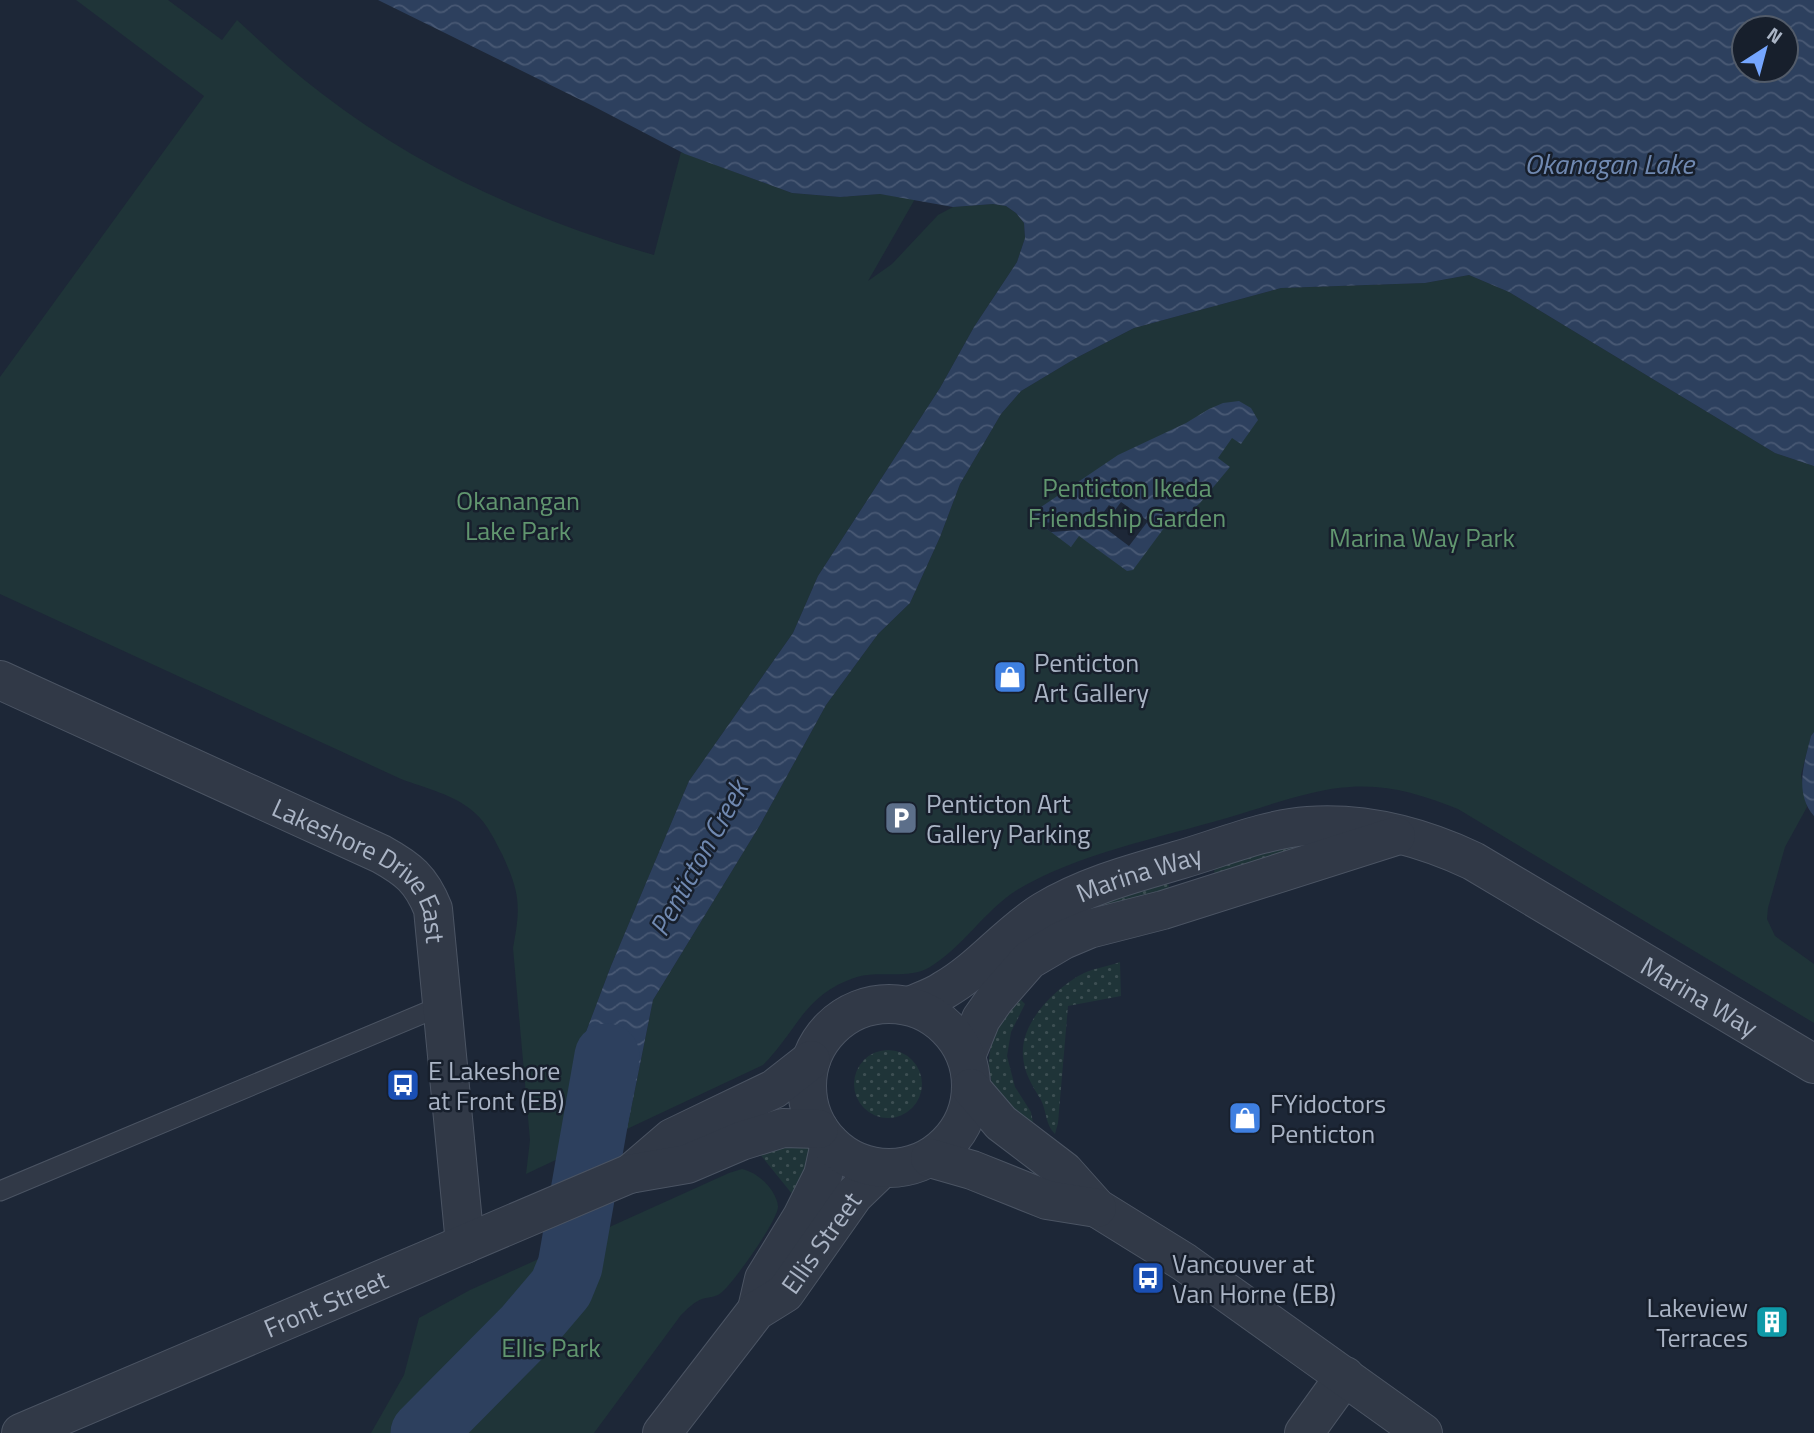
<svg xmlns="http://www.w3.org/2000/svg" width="1814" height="1433" font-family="'Titillium Web',sans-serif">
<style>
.grass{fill:url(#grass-dots)}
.park{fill:#1f3438}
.water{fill:url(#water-waves);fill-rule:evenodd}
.pier{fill:#1d2737}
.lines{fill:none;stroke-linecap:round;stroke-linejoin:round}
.river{stroke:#2d405e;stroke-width:65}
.service-casing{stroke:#4b5463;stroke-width:21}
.minor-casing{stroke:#4b5463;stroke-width:40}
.tertiary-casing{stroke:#4b5463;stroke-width:40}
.service{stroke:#313947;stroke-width:19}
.minor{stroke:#313947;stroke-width:38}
.tertiary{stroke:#313947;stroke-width:38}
.labels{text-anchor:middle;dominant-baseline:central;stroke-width:5;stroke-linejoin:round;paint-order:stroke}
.park-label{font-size:26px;fill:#61966f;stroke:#171f2c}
.poi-label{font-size:26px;fill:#aab4c5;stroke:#171f2c;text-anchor:start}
.street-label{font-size:26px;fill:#aab4c5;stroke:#171f2c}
.water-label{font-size:28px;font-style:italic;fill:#7089b1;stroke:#171f2c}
</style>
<defs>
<pattern id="grass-dots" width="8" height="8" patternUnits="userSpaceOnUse" patternTransform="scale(1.75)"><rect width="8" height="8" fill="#1f3438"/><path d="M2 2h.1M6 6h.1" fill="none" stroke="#3d4f53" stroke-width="1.8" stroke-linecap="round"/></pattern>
<pattern id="water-waves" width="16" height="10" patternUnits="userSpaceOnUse" patternTransform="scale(1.75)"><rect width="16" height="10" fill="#2d405e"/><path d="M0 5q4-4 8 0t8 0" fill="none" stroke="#495974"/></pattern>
</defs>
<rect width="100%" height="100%" fill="#1d2737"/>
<path class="grass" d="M1326 839 1216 874 1214 872 1217 863Z
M1168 881 1169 888 1167 891 1003 957 1062 915Z
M1120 962 1121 996 1068 1006 1058 1123 1055 1134C1045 1124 1047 1112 1041 1100 1032 1085 1024 1073 1023 1056 1020 1022 1056 987 1084 973 1095 968 1109 966 1120 962Z
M1015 994 1025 1004 1011 1032 1007 1056 1015 1087 1031 1112 1035 1133C1023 1120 1007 1107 997 1092 976 1060 1000 1023 1015 994Z
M854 1084a34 34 0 1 1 68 0a34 34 0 1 1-68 0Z
M811 1146 797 1200 755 1148Z"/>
<path class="park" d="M76 0H168L222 40 237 20C264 45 291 70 321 93 420 170 534 220 654 255L681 152 792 193 840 197 880 194 915 199 868 281 892 264 938 215 953 207 993 204 1006 206 1016 213 1024 223 1025 238 1017 262 974 327 940 388 818 576 793 633 689 781 611 966 578 1053 562 1157 526 1174 530 1140 513 948C521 906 520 893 502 854 494 839 488 825 475 813 456 795 425 788 401 779L0 594V377L204 96Z
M1469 275 1509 292 1775 453 1814 466V732L1811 736 1801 775 1807 807 1785 847 1768 908 1767 919 1775 936 1814 964V1023L1458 809C1423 795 1388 784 1350 787 1311 789 1265 807 1227 818 1162 837 1074 855 1017 890 984 911 963 947 930 967 908 980 880 970 857 977 804 994 798 1030 763 1065L627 1129 653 1000 760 825 826 705 878 634 910 603 940 537 960 484 1001 414 1021 391 1076 358 1134 328 1281 288 1425 283Z
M742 1169C757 1172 776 1189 778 1206 779 1219 734 1282 722 1292 717 1297 709 1297 702 1299 694 1302 687 1309 681 1315L594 1433H371L404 1375 419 1318 470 1290 729 1173Z"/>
<path class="water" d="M378 0H1814V466L1775 453 1509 292 1469 275 1425 283 1281 288 1134 328 1076 358 1021 391 1001 414 960 484 940 537 910 603 878 634 826 705 760 825 653 1000 627 1129 562 1157 578 1053 611 966 689 781 793 633 818 576 940 388 974 327 1017 262 1025 238 1024 223 1016 213 1006 206 993 204 953 207 880 194 840 197 792 193 685 154 593 106ZM1744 28H1786V70H1744Z
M1239 401 1251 408 1258 420 1241 444 1232 438 1218 458 1230 467 1200 503 1173 528 1167 524 1133 570 1127 571 1079 536 1071 547 1031 517 1041 507 1118 455 1186 423 1209 409 1223 403Z
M1814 732V816C1794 793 1804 763 1811 736Z"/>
<path class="pier" d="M1121 502 1148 521 1129 546 1105 528 1051 532 1039 523 1098 520 1109 505 1115 510Z"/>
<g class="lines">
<path class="river" d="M423 1433 527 1328 561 1288 570 1266 607 1056"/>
<defs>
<path id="service" d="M0 1191 441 1006"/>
<g id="minor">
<path id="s1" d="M0 680 381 854C408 869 421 879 433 909L465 1244"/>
<path id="s2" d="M910 1006C921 1001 934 997 944 990 981 969 1008 933 1044 911 1085 886 1134 873 1179 860 1221 848 1264 829 1308 826 1364 822 1422 837 1473 861L1814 1064"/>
<path d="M966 1056 981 1019 995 999 1029 960 1063 940 1089 929 1163 910 1396 836"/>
<path d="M757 1309 764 1279 802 1217 823 1175 830 1143"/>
<path id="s3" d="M662 1433 756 1311 785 1293 854 1195 882 1168"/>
<path d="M1304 1433 1345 1376"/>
</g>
<g id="tertiary">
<circle cx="889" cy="1086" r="82"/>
<path d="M971 1088 1001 1123 1064 1171 1097 1208 1184 1262 1423 1433"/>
<path d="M930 1158 972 1170 1047 1200 1097 1208"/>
<path d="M630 1174 672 1138 774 1089 811 1060"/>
<path id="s4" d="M21 1433 629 1174 687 1164 741 1141 783 1128 819 1129"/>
</g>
</defs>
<use href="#service" class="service-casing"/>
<use href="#minor" class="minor-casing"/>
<use href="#tertiary" class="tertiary-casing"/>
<use href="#service" class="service"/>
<use href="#minor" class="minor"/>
<use href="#tertiary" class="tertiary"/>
</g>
<defs>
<symbol id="shop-square" viewBox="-11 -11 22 22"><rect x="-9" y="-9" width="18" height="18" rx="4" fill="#3f7fe0" stroke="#171f2c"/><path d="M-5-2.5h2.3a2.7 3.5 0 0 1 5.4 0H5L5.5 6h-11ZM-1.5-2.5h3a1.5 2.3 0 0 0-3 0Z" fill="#fff"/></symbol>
<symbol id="parking-square" viewBox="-11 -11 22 22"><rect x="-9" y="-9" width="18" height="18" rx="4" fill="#5c6f8a" stroke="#171f2c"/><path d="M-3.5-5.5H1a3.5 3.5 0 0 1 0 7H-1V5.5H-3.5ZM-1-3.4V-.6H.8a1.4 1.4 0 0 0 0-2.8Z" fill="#fff"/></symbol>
<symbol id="bus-square" viewBox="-11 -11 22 22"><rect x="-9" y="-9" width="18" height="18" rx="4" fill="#1a4fb4" stroke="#171f2c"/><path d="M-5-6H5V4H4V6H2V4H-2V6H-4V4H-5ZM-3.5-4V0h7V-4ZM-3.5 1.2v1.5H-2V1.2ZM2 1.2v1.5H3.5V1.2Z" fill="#fff"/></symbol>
<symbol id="building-square" viewBox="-11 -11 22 22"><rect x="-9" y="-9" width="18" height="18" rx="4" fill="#0f9aa8" stroke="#171f2c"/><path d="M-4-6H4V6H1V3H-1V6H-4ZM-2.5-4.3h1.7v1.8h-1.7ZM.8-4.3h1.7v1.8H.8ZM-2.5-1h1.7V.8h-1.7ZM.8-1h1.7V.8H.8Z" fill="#fff"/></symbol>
</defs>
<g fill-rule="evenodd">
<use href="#shop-square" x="991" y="658" width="38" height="38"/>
<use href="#parking-square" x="882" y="799" width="38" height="38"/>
<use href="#bus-square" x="384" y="1066" width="38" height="38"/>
<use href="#shop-square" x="1226" y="1099" width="38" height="38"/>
<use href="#bus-square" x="1129" y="1259" width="38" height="38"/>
<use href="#building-square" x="1753" y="1303" width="38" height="38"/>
</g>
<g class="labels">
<g class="park-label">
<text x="1127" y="487">Penticton Ikeda<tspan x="1127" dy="30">Friendship Garden</tspan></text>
<text x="518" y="500">Okanangan<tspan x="518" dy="30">Lake Park</tspan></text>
<text x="1422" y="537">Marina Way Park</text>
<text x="551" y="1347">Ellis Park</text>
</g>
<g class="poi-label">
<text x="1034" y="662">Penticton<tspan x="1034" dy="30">Art Gallery</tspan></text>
<text x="926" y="803">Penticton Art<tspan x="926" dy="30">Gallery Parking</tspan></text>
<text x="428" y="1070">E Lakeshore<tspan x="428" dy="30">at Front (EB)</tspan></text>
<text x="1270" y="1103">FYidoctors<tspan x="1270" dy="30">Penticton</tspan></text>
<text x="1172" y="1263">Vancouver at<tspan x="1172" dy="30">Van Horne (EB)</tspan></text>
<text x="1748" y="1307" text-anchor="end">Lakeview<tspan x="1748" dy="30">Terraces</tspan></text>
</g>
<g class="street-label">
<text stroke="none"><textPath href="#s2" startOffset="268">Marina Way</textPath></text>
<text stroke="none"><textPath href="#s1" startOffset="416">Lakeshore Drive East</textPath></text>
<text stroke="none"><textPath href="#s2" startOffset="878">Marina Way</textPath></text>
<text stroke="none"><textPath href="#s3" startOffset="250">Ellis Street</textPath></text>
<text stroke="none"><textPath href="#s4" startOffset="331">Front Street</textPath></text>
</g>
<g class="water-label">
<text x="1609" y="163">Okanagan Lake</text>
<text transform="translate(698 858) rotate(-61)">Penticton Creek</text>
</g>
</g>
<g transform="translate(1765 49) rotate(36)"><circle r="33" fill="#171f2c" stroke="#525b69" stroke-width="2"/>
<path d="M0-5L12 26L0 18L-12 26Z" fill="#75a6ff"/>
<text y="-10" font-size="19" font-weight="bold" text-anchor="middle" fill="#aab4c5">N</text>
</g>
</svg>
